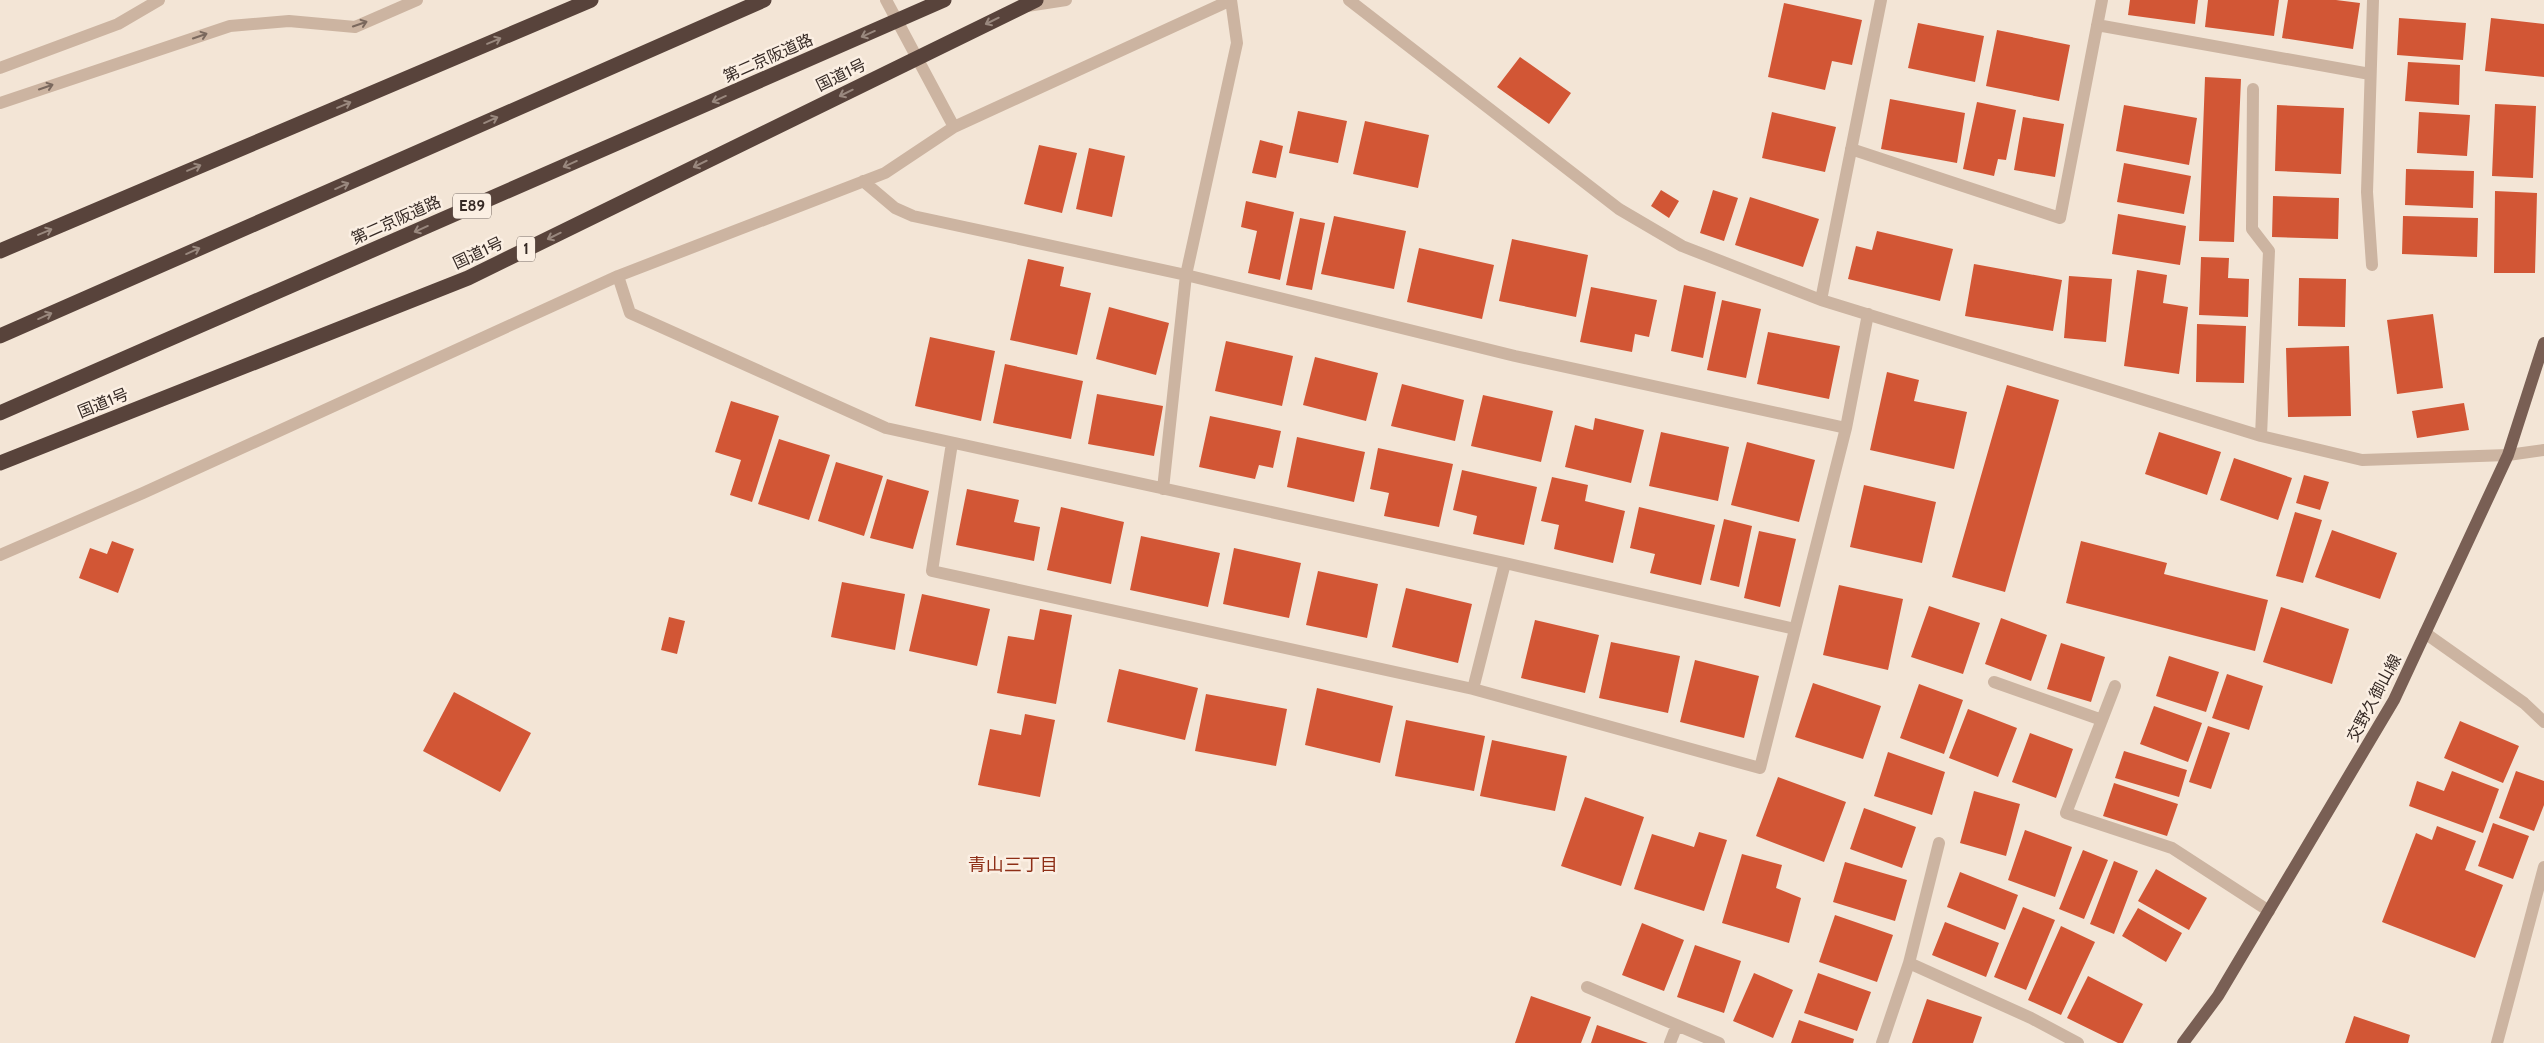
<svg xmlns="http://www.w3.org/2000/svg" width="2544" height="1043" font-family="Cabin,'Noto Sans JP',sans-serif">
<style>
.building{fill:#d25635}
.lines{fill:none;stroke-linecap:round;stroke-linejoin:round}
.minor{stroke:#ccb4a1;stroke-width:12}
.major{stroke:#795f54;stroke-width:12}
.highway{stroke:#58433b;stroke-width:15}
.oneway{stroke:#99887e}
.oneway2{stroke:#7a685d}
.labels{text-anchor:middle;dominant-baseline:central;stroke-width:5;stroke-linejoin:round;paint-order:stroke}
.shield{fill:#fbefe3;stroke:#71655e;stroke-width:1}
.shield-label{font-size:15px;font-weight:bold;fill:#362a25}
.street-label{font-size:16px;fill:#362a25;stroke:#fbefe3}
.neighbourhood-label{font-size:18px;fill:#8d2e16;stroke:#fbefe3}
</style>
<rect width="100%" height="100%" fill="#f3e5d6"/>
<path class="building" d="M2130 0H2198L2195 24 2128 15Z
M2208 0H2279L2274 36 2205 27Z
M2288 0H2336L2360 3 2353 49 2282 38Z
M1784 3 1862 20 1852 65 1832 61 1825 90 1768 77Z
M2399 18 2466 23 2463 60 2397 55Z
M2491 18 2544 24V77L2485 71Z
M1918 23 1984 36 1975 82 1908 68Z
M1997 30 2070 45 2059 101 1986 86Z
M1520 57 1571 93 1549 124 1497 87Z
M2408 62 2460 65 2459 105 2405 101Z
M2205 77 2241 79 2234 242 2199 241Z
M1890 99 1965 113 1957 163 1881 149Z
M1977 102 2016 110 2006 160 1998 159 1994 176 1963 169Z
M2495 104 2536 106 2533 178 2492 176Z
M2124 105 2197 118 2189 165 2116 151Z
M2277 105 2344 108 2341 174 2275 171Z
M1298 111 1347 121 1338 163 1289 153Z
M1772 112 1836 127 1825 172 1762 158Z
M2419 112 2470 115 2467 156 2417 153Z
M2023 117 2064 124 2055 177 2014 170Z
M1365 121 1429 135 1418 188 1353 174Z
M1260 140 1283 146 1276 178 1252 173Z
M1039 145 1077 153 1062 213 1024 204Z
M1089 148 1125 156 1112 217 1076 209Z
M2124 163 2191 176 2184 214 2117 202Z
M2406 169 2474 171 2473 208 2405 205Z
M1661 190 1679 201 1669 218 1651 206Z
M1713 190 1738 198 1724 241 1700 233Z
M2495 191 2537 193 2535 273H2494Z
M2273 196 2339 198 2338 239 2272 237Z
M1750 197 1819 219 1803 267 1735 245Z
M1246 201 1294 212 1280 280 1248 273 1257 231 1241 227Z
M2118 214 2186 226 2180 265 2112 254Z
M1334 216 1406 231 1394 289 1321 274Z
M2403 216 2478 218 2477 257 2402 254Z
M1300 218 1325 223 1312 290 1286 285Z
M1877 231 1953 249 1940 301 1848 279 1856 246 1872 250Z
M1512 239 1588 255 1576 317 1499 301Z
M1419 248 1494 265 1482 319 1407 302Z
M2201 257 2229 258 2228 278 2249 279 2248 317 2199 315Z
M1028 259 1064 267 1060 286 1091 293 1077 355 1010 340Z
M1974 264 2062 280 2053 331 1965 316Z
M2137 270 2167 275 2163 303 2188 307 2179 374 2124 366Z
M2069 276 2112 279 2106 342 2064 338Z
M2299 278 2346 279 2345 327 2298 326Z
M1684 285 1716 292 1703 358 1671 351Z
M1591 287 1657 300 1649 337 1635 334 1632 352 1580 342Z
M1722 300 1761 309 1746 378 1707 370Z
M1109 307 1169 323 1156 375 1096 359Z
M2433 314 2443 388 2397 394 2387 320Z
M2197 324 2246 326 2244 383 2196 382Z
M1768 332 1840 346 1829 399 1757 384Z
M930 337 995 351 981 421 915 406Z
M1226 341 1293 356 1282 406 1215 391Z
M2349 346 2351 416 2288 417 2286 348Z
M1315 357 1378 373 1366 421 1303 405Z
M1005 364 1083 381 1071 439 993 423Z
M1887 372 1919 380 1914 401 1967 412 1954 469 1870 450Z
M1402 384 1464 400 1455 441 1391 426Z
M2007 385 2059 400 2005 592 1952 577Z
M1097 394 1163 406 1154 456 1088 444Z
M1483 395 1553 411 1541 462 1471 446Z
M731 401 779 416 752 502 730 495 741 460 715 452Z
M2464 403 2469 430 2417 438 2412 411Z
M1210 416 1281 431 1273 468 1259 465 1255 479 1199 467Z
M1595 418 1644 430 1631 483 1565 467 1575 425 1593 430Z
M1661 432 1729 447 1718 501 1649 486Z
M2159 432 2221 452 2207 495 2145 474Z
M1297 437 1365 452 1354 502 1287 487Z
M779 439 830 455 809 520 758 504Z
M1747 442 1815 460 1799 522 1731 505Z
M1378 448 1453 464 1439 527 1384 516 1389 493 1370 489Z
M2234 458 2292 478 2278 520 2220 500Z
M836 462 883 476 864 536 818 521Z
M1462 470 1537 487 1524 545 1473 534 1477 516 1453 510Z
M2304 475 2329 482 2320 510 2296 503Z
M1552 477 1588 485 1585 501 1625 511 1613 563 1554 549 1559 525 1541 521Z
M887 479 929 491 913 549 870 538Z
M1864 485 1936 502 1922 563 1850 547Z
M967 489 1019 500 1014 522 1040 527 1034 561 956 545Z
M1061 507 1124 522 1111 584 1047 570Z
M1639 507 1715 525 1701 585 1650 573 1655 554 1630 548Z
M2295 512 2322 520 2303 583 2276 576Z
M1724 519 1752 526 1739 587 1710 580Z
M2332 530 2397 553 2380 599 2315 577Z
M1759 531 1796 539 1780 607 1744 598Z
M1141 536 1220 553 1208 607 1130 590Z
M112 541 134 549 118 593 79 578 90 548 107 554Z
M2081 541 2167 563 2164 574 2268 600 2255 651 2066 603Z
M1234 548 1301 563 1289 618 1223 604Z
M1318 571 1378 584 1367 638 1306 625Z
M842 582 905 594 895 650 831 637Z
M1839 585 1903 599 1888 670 1823 655Z
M1406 588 1472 604 1458 663 1392 647Z
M922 594 990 609 977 666 909 651Z
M1929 606 1980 623 1963 674 1911 657Z
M2281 607 2349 629 2332 684 2263 662Z
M1040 609 1072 615 1056 704 997 693 1008 636 1034 640Z
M669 617 685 621 677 654 661 650Z
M2001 618 2047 635 2031 681 1985 664Z
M1535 620 1599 635 1585 693 1521 678Z
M1611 642 1680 656 1668 713 1599 698Z
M2061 643 2105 657 2091 702 2047 689Z
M2169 656 2219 672 2206 712 2156 696Z
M1695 660 1759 676 1744 738 1680 722Z
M1119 669 1198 688 1185 740 1107 722Z
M2227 674 2263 686 2249 730 2212 718Z
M1813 683 1881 706 1863 759 1795 737Z
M1919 684 1963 700 1944 754 1900 738Z
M1317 688 1393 706 1380 763 1305 745Z
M454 692 531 733 500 792 423 751Z
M1206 694 1287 709 1276 766 1195 751Z
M2154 706 2202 723 2188 762 2140 744Z
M1968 709 2017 728 1998 777 1949 758Z
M1025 714 1055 720 1040 797 978 785 990 729 1021 735Z
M1406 720 1485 736 1474 791 1395 776Z
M2460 721 2519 746 2503 783 2444 758Z
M2208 726 2230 733 2211 789 2189 782Z
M2030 733 2073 749 2056 798 2012 782Z
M1492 740 1567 756 1555 811 1480 796Z
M2124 751 2187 770 2179 797 2115 778Z
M1888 752 1945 772 1932 815 1874 796Z
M2452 771 2499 789 2483 833 2409 806 2417 781 2444 791Z
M2516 771 2544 781V805L2534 831 2499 818Z
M1778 777 1846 802 1824 862 1756 836Z
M2114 783 2178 804 2167 836 2103 816Z
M1974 791 2020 804 2006 856 1960 843Z
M1585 797 1644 817 1621 886 1561 866Z
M1864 808 1916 827 1902 868 1850 849Z
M2493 823 2529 836 2513 879 2478 866Z
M2437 826 2476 841 2465 870 2503 885 2475 958 2382 922 2416 833 2432 840Z
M2025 830 2072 847 2055 897 2008 880Z
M1699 832 1727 840 1704 911 1634 889 1652 834 1694 847Z
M2083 850 2108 860 2084 919 2059 909Z
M1742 854 1782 865 1776 888 1801 898 1789 943 1722 923Z
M2114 861 2138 871 2114 934 2090 924Z
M1845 862 1907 880 1895 921 1833 902Z
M2156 869 2207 898 2189 930 2138 901Z
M1960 872 2018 895 2005 930 1947 907Z
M2023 907 2055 920 2026 990 1994 977Z
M2138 908 2182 933 2166 962 2122 936Z
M1835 915 1893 935 1877 982 1819 962Z
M1945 922 1999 943 1986 977 1932 955Z
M1642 923 1684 940 1664 991 1622 975Z
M2061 926 2095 942 2061 1015 2028 1000Z
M1695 945 1741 961 1724 1013 1677 997Z
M1754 973 1793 990 1773 1038 1733 1021Z
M1818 973 1871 992 1857 1031 1804 1013Z
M2088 976 2143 1004 2123 1043H2118L2067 1018Z
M1531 996 1591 1017 1581 1043H1515Z
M1927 999 1982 1017 1973 1043H1912Z
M2354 1016 2410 1035 2408 1043H2345Z
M1799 1020 1854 1039 1853 1043H1791Z
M1597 1025 1648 1043H1591Z"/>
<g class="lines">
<path class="minor" d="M886 0 954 127
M1349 0 1619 209 1682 246 1821 300 2261 436 2362 460 2508 455 2544 450
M1027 6 1066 0
M2097 25 2370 74
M0 68 118 24 159 0
M2253 89 2252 229 2269 251 2261 436
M0 103 230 26 289 21 355 27 417 0
M1851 149 2060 218 2102 0
M863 181 895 208 913 216 1186 275 1515 356 1846 428
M2372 265 2367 192 2373 0
M618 276 630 313 886 428 1505 563 1795 629
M1821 300 1881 0
M952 443 932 571 1473 689 1760 768 1846 428 1868 314
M1163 489 1186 275 1237 43 1231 0
M0 555 143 493 618 276 885 173 954 127 1231 0
M2425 633 2524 703 2544 722
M1994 682 2102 720
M2115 686 2066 813 2172 848 2269 911
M1473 689 1505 563
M1909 963 2031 1018 2078 1043
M1587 987 1719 1043
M1670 1043 1677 1025
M1882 1043 1909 963 1939 843
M2497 1043 2544 867"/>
<path class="major" d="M2183 1043 2218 996 2394 700 2508 455 2544 343"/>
<path class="highway" d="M0 251 591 0
M0 336 764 0
M0 413 944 0
M0 463 468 278 1036 0"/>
</g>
<defs><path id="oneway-shaft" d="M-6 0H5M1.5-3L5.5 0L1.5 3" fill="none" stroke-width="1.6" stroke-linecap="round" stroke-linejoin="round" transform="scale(1.25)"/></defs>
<g class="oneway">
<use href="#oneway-shaft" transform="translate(992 21) rotate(154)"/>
<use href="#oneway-shaft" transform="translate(868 34) rotate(156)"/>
<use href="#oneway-shaft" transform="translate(494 41) rotate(-23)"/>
<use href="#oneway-shaft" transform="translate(846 93) rotate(154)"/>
<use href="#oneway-shaft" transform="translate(719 99) rotate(156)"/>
<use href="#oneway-shaft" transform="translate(344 105) rotate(-23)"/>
<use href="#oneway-shaft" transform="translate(491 120) rotate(-24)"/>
<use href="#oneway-shaft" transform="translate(570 164) rotate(156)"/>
<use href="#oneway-shaft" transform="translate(700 164) rotate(154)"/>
<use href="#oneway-shaft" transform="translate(194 168) rotate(-23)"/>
<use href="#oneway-shaft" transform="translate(342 186) rotate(-24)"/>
<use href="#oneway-shaft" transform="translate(421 229) rotate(156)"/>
<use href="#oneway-shaft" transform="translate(45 232) rotate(-23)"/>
<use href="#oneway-shaft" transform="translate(554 236) rotate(154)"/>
<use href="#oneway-shaft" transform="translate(193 251) rotate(-24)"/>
<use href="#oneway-shaft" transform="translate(45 316) rotate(-24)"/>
</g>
<g class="oneway2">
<use href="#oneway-shaft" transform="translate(360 24) rotate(-19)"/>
<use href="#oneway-shaft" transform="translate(200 36) rotate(-19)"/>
<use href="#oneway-shaft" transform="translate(46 87) rotate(-19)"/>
</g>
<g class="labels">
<g class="shield">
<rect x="453" y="193.5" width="38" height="25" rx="4"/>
<rect x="517" y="236.5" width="18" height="25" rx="4"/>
</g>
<g class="shield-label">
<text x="472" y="206">E89</text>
<text x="526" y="249">1</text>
</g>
<g class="street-label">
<text transform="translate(768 58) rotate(-24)">第二京阪道路</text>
<text transform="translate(841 75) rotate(-26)">国道1号</text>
<text transform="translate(396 220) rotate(-24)">第二京阪道路</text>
<text transform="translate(478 253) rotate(-25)">国道1号</text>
<text transform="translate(103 403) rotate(-22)">国道1号</text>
<text transform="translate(2374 698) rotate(-62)">交野久御山線</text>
</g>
<g class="neighbourhood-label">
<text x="1013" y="865">青山三丁目</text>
</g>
</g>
</svg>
